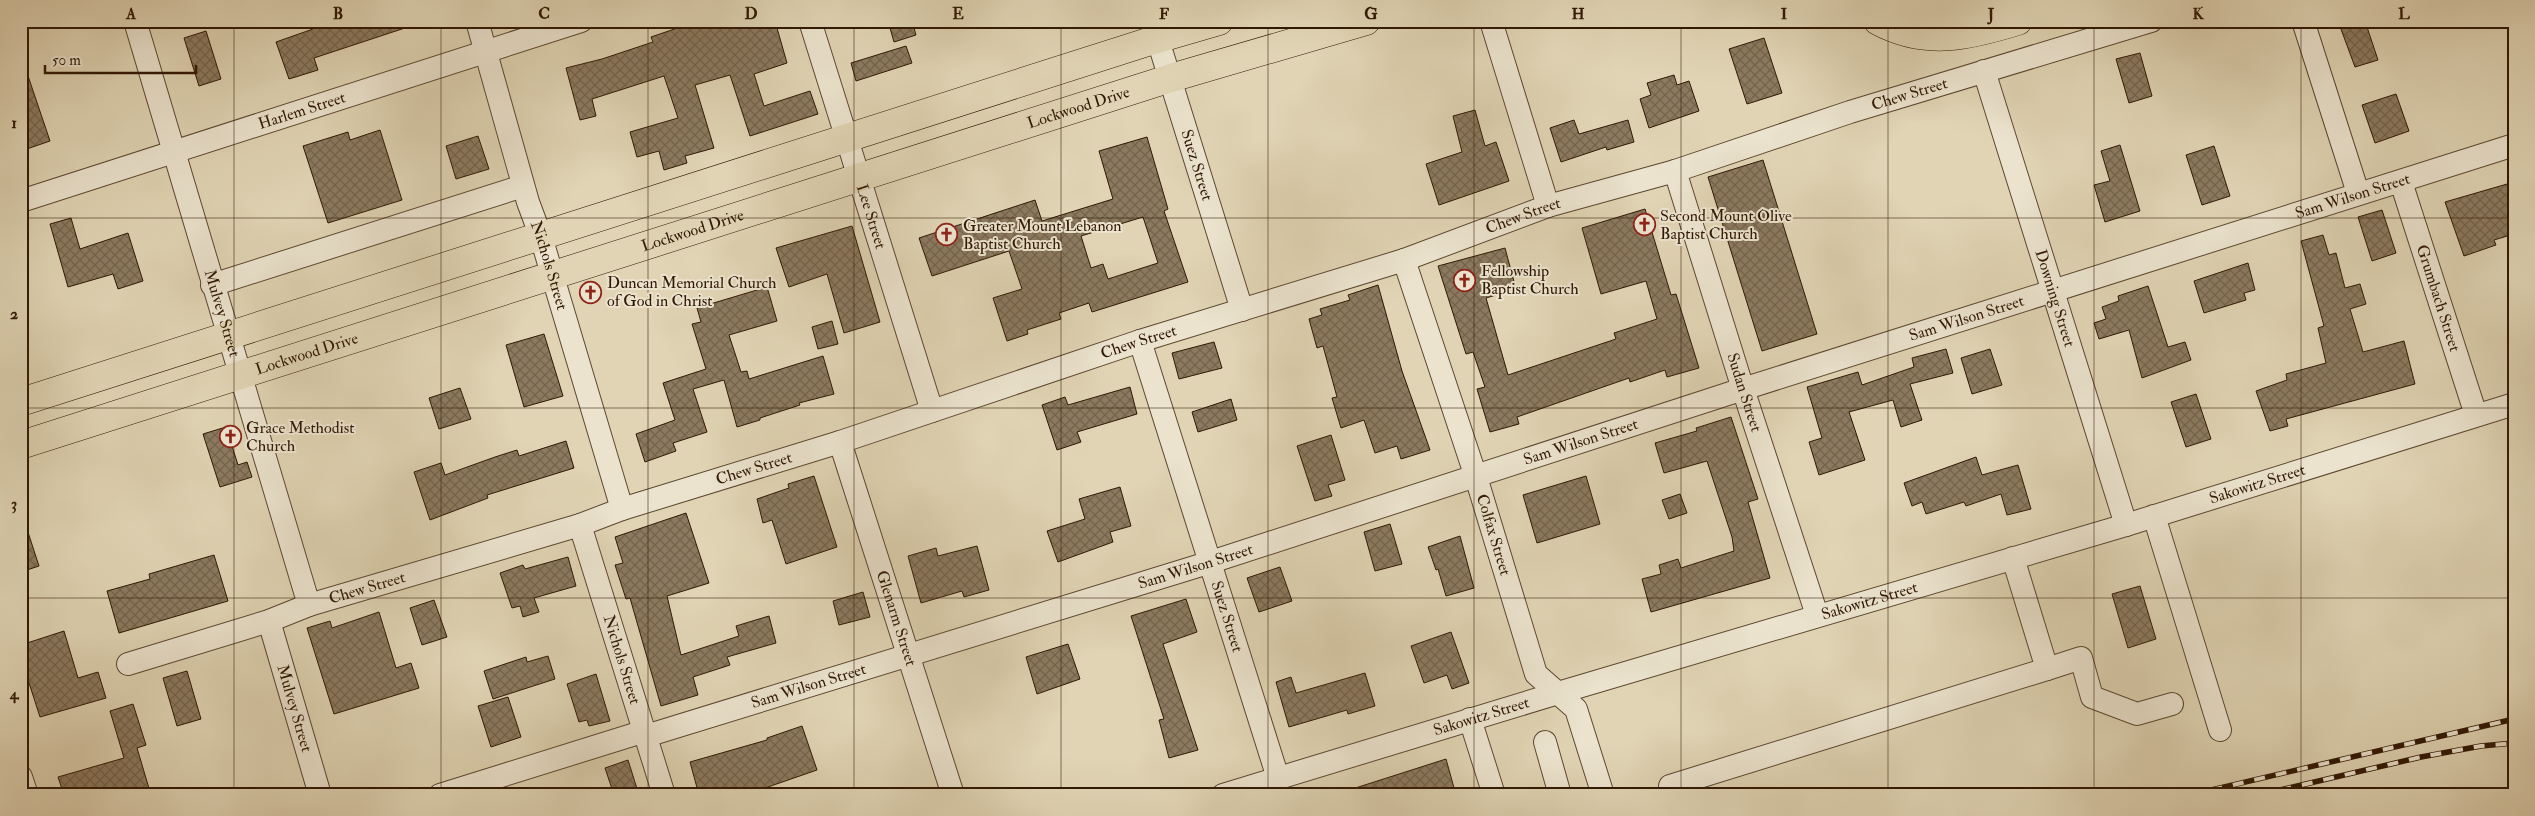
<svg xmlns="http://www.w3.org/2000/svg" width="2535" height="816" font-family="'IM FELL Double Pica',serif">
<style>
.building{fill:url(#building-cross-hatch);stroke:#301804;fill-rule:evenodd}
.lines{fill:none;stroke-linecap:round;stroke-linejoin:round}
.minor-casing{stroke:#5c4730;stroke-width:24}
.major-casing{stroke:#301804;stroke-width:29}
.minor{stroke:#ebe3ce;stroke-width:22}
.major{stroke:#e0d4b4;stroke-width:28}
.rail-casing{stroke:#301804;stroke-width:5.5}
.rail{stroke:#ebe3ce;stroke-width:4;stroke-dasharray:11;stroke-linecap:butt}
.grid{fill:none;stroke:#301804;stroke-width:1;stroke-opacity:0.55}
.labels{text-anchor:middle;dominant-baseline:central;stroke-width:4;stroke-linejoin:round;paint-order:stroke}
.street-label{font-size:16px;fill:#301804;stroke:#ebe3ce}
.poi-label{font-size:16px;fill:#301804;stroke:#ebe3ce;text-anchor:start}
.neatline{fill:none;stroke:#301804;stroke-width:2}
.grid-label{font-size:16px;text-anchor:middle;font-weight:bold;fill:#301804}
</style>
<defs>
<pattern id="building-cross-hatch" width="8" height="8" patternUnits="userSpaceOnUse" patternTransform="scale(1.25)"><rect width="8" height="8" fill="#8c7a60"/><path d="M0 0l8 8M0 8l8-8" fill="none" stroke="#73634d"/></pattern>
</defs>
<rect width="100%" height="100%" fill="#e0d4b4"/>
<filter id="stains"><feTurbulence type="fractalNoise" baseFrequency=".004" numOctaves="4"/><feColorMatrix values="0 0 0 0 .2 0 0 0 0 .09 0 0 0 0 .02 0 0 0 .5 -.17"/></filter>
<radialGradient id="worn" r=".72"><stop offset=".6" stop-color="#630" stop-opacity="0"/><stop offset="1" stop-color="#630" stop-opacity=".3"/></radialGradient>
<path class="building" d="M311 21H417V24L314 58 318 70 289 79 276 42 313 29Z
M698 21H775L787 63 754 74 764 106 810 91 818 114 750 136 730 75 695 85 714 148 685 156 687 163 664 170 659 151 637 157 630 132 678 118 664 76 592 99 596 116 580 120 566 68 602 59 653 42 651 37Z
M888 21H912L916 35 894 42Z
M2338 21H2365L2378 60 2355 67Z
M206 31 221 79 199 86 184 38Z
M1764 38 1782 93 1747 104 1729 49Z
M906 46 912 63 856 81 851 63Z
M2140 53 2152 96 2129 103 2116 59Z
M24 64 50 141 21 151V65Z
M1674 75 1677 85 1689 81 1699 111 1649 128 1640 99 1651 95 1647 83Z
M2396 94 2409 131 2375 143 2362 105Z
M1475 110 1485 146 1496 142 1509 181 1439 205 1426 164 1462 152 1453 116Z
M1574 120 1579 134 1628 120 1634 142 1607 150 1606 147 1561 162 1550 128Z
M380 130 402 200 328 223 303 146 348 132 350 140Z
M478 136 489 169 456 179 446 146Z
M1147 137 1168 209 1164 211 1188 282 1092 312 1089 303 1059 313 1061 319 1027 330 1028 334 1007 341 993 298 1022 289 1009 251 932 276 919 238 1035 200 1042 221 1113 199 1099 151ZM1143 217 1158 263 1108 279 1103 264 1091 268 1081 236Z
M2120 145 2140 211 2105 222 2094 185 2110 181 2101 151Z
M2214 146 2230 196 2202 205 2186 155Z
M1763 160 1817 334 1762 351 1708 177Z
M2514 182V234L2494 240 2496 245 2464 256 2445 202Z
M1645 209 1671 295 1676 294 1699 368 1667 377 1665 370 1630 382 1629 378 1517 417 1519 424 1490 432 1477 389 1485 387 1473 352 1466 354 1438 266 1505 248 1516 289 1486 298 1508 375 1616 339 1614 333 1657 319 1646 281 1601 294 1582 228Z
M2382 210 2396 253 2372 261 2358 217Z
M71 218 80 249 128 233 143 281 118 289 113 274 68 287 50 224Z
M852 226 880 322 844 333 827 274 789 287 776 248Z
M2323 235 2329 255 2336 253 2345 288 2360 284 2366 304 2350 309 2363 352 2404 341 2415 384 2286 419 2288 426 2270 431 2256 391 2287 380 2286 374 2326 363 2318 328 2324 326 2301 241Z
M2248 263 2255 290 2244 293 2246 300 2204 313 2194 281Z
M1378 285 1402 371 1430 450 1401 459 1397 446 1375 453 1364 420 1341 428 1332 398 1337 397 1323 346 1317 348 1309 319 1322 315 1320 309 1350 300 1348 295Z
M2148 286 2168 347 2185 342 2191 360 2142 378 2129 330 2099 339 2094 323 2106 319 2102 307 2119 301 2118 296Z
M767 287 777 321 729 335 741 372 747 371 749 379 823 356 834 394 799 403 800 405 760 418V420L737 427 724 380 693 389 707 432 673 443 676 451 645 462 636 434 675 420 663 383 706 369 692 324 701 322 697 308Z
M832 321 838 344 818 349 812 327Z
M544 334 563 396 524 407 506 345Z
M1214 342 1222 368 1179 379 1172 353Z
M1946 349 1953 373 1910 384 1922 420 1901 427 1893 400 1849 412 1865 460 1819 475 1809 442 1822 438 1807 387 1858 372 1862 385 1914 367 1912 358Z
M1990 349 2002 385 1972 394 1961 358Z
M1130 387 1137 414 1077 432 1081 442 1057 450 1042 405 1065 397 1068 405Z
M460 388 471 419 439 429 429 398Z
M2196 394 2211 439 2186 447 2171 402Z
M1231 399 1237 420 1198 432 1192 412Z
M1731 417 1758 499 1748 502 1770 578 1651 612 1642 579 1661 574 1659 565 1678 559 1681 568 1734 551 1732 537 1707 461 1664 473 1655 443 1697 431 1696 428Z
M226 427 238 465 247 462 252 477 220 487 203 434Z
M1331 435 1345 480 1328 485 1332 496 1315 501 1297 446Z
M566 441 574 468 487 495 488 498 430 520 414 472 441 463 445 475 495 457 517 450 519 456Z
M1976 457 1982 475 2018 465 2031 509 2007 515 2001 494 1966 506 1964 502 1926 514 1922 502 1912 506 1904 483Z
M814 476 837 547 786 564 772 520 763 523 757 499 789 488 788 484Z
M1586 476 1600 524 1537 543 1523 495Z
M1120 487 1131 526 1110 532 1113 542 1058 562 1047 531 1085 519 1079 499Z
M1680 494 1687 513 1669 519 1662 500Z
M686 513 709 583 667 596 681 655 739 636 736 626 769 616 776 643 727 657 730 665 693 677 698 695 661 706 630 598 626 599 615 565 623 563 615 537Z
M21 523H25L39 566 21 572Z
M1390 524 1402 564 1375 571 1364 532Z
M1460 536 1474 588 1446 596 1438 569 1436 570 1428 547Z
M977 546 989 590 964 597 962 591 921 603 908 556 936 548 938 556Z
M214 555 228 601 119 633 107 591 150 579 149 574Z
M568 557 576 586 534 598 539 612 523 617 520 606 512 608 500 573 523 565 525 569Z
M1280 567 1292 601 1259 612 1247 578Z
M2140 586 2156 639 2128 648 2112 594Z
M863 592 870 617 839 625 833 601Z
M1186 599 1197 632 1163 644 1198 750 1169 758 1159 720 1164 719 1131 616Z
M434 600 447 637 422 645 410 608Z
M379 612 396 668 411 663 419 688 334 714 307 628 330 621 332 628Z
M64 631 78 678 98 672 106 698 40 717 21 658V645Z
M1451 632 1469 683 1452 689 1447 675 1424 683 1411 646Z
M1068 644 1080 679 1037 694 1026 657Z
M548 656 555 679 493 699 484 671 526 657 527 662Z
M187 671 201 719 177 726 163 678Z
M1365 673 1375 706 1348 714 1347 710 1289 727 1276 682 1291 677 1296 693Z
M596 674 610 721 589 726 587 720 579 722 567 684Z
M508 697 521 737 491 747 478 706Z
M133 704 146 745 137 748 151 795H64L58 777 124 758 110 711Z
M802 726 817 770 765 788 767 795H699L690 762 767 740V738Z
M1446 759 1456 795H1346V791Z
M628 760 639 795H614L605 768Z"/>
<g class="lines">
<defs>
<g id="minor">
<path id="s1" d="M135 21 309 605"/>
<path id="s2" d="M477 21 528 202 541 237 622 509"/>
<path id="s3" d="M810 21 932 411"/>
<path id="s4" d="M1152 21 1242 310"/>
<path d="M1491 21 1548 206"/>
<path d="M2303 21 2358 193"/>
<path id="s5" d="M1984 71 2126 525"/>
<path id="s6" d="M1675 171 1743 389 1817 615"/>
<path id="s7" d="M2401 182 2476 415"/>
<path id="s8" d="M21 201 581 21"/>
<path id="s9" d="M1404 260 1476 477 1536 674 1576 709 1603 795"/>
<path d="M212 285 523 186"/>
<path id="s10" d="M1140 341 1278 778"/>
<path id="s11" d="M840 442 953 795"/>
<path d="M2154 516 2220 730"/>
<path id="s12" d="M580 525 664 795"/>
<path id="s13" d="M269 621 320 795"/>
<path id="s14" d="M128 664 269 621 309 605 580 525 622 509 840 442 1140 341 1404 260 1548 206 1675 171 1850 112 2151 21"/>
<path d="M2047 669 2081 658 2092 697 2137 714 2172 704"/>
<path d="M1470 719 1494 795"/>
<path id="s15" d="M646 736 1211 562 1743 389 2514 145"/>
<path d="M1545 742 1560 795"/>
<path d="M21 777 27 795"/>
<path d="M1670 786 2047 669 2013 558"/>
<path d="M440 795 645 731"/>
<path id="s16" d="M1223 795 1558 693 2126 525 2514 404"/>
</g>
<g id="major">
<path d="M1878 21C1926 47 1969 36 2018 21"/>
<path d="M21 402 1157 39 1219 21"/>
<path id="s17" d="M21 445 1171 78 1366 21"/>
</g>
</defs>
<use href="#minor" class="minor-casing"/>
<use href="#major" class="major-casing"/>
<use href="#minor" class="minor"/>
<use href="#major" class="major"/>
<defs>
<path id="rail" d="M2190 795 2514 719
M2259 795 2421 757 2481 746 2514 743"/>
</defs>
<use href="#rail" class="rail-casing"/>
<use href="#rail" class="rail"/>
</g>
<path class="grid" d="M234 21V795M441 21V795M648 21V795M854 21V795M1061 21V795M1268 21V795M1474 21V795M1681 21V795M1888 21V795M2094 21V795M2301 21V795M21 218H2514M21 408H2514M21 598H2514"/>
<defs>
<symbol id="church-ring" viewBox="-11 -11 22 22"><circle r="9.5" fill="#ebe3ce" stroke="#8f2418" stroke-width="1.5"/><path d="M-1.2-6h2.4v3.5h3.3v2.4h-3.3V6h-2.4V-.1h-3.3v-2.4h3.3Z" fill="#8f2418"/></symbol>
</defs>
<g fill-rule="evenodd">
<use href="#church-ring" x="1632" y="212" width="25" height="25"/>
<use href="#church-ring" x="934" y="222" width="25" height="25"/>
<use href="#church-ring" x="1452" y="268" width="25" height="25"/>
<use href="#church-ring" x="578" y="280" width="25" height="25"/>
<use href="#church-ring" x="218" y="424" width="25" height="25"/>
</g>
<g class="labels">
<g class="street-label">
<text stroke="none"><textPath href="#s14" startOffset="1871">Chew Street</textPath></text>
<text stroke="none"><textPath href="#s17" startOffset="1110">Lockwood Drive</textPath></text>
<text stroke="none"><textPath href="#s8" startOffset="295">Harlem Street</textPath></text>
<text stroke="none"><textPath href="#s4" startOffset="151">Suez Street</textPath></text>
<text stroke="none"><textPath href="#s15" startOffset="1790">Sam Wilson Street</textPath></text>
<text stroke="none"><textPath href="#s3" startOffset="205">Lee Street</textPath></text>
<text stroke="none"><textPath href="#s14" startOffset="1466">Chew Street</textPath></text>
<text stroke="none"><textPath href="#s17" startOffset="705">Lockwood Drive</textPath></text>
<text stroke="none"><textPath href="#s2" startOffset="255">Nichols Street</textPath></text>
<text stroke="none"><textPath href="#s5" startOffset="238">Downing Street</textPath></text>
<text stroke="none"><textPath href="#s7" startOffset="122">Grumbach Street</textPath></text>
<text stroke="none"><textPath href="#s1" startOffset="305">Mulvey Street</textPath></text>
<text stroke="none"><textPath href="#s15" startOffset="1385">Sam Wilson Street</textPath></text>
<text stroke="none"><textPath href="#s14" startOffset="1061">Chew Street</textPath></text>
<text stroke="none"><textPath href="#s17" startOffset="300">Lockwood Drive</textPath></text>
<text stroke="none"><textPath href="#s6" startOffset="232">Sudan Street</textPath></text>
<text stroke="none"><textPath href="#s15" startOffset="980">Sam Wilson Street</textPath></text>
<text stroke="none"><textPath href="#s14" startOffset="656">Chew Street</textPath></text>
<text stroke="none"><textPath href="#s16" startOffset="1080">Sakowitz Street</textPath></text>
<text stroke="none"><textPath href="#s9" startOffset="289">Colfax Street</textPath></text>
<text stroke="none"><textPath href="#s15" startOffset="575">Sam Wilson Street</textPath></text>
<text stroke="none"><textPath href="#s14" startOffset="251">Chew Street</textPath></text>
<text stroke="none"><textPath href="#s16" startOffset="675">Sakowitz Street</textPath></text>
<text stroke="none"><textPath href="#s10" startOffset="289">Suez Street</textPath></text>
<text stroke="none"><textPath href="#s11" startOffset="185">Glenarm Street</textPath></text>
<text stroke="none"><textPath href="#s12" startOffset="141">Nichols Street</textPath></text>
<text stroke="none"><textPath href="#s15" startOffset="170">Sam Wilson Street</textPath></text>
<text stroke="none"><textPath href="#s13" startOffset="91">Mulvey Street</textPath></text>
<text stroke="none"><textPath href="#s16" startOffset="270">Sakowitz Street</textPath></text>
</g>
<g class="poi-label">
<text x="1660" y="216">Second Mount Olive<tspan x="1660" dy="18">Baptist Church</tspan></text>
<text x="963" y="226">Greater Mount Lebanon<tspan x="963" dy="18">Baptist Church</tspan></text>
<text x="1481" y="271">Fellowship<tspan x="1481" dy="18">Baptist Church</tspan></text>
<text x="607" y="283">Duncan Memorial Church<tspan x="607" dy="18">of God in Christ</tspan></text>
<text x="246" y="428">Grace Methodist<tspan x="246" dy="18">Church</tspan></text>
</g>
</g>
<rect width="2535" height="816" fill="none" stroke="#e0d4b4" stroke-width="55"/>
<path d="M45 65v8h151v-8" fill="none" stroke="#301804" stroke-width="2.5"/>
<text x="52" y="65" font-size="15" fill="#301804" stroke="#ebe3ce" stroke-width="4" paint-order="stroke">50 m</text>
<rect x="28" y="28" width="2480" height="760" class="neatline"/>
<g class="grid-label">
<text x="131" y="19">A</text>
<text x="338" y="19">B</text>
<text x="544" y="19">C</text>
<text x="751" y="19">D</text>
<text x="958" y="19">E</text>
<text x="1164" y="19">F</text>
<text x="1371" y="19">G</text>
<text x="1578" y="19">H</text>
<text x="1784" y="19">I</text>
<text x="1991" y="19">J</text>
<text x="2198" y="19">K</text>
<text x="2404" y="19">L</text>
<text x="14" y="128">1</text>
<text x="14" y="319">2</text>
<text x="14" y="509">3</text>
<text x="14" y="699">4</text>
</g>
<rect width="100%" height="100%" filter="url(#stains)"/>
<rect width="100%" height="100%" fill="url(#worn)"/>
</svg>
